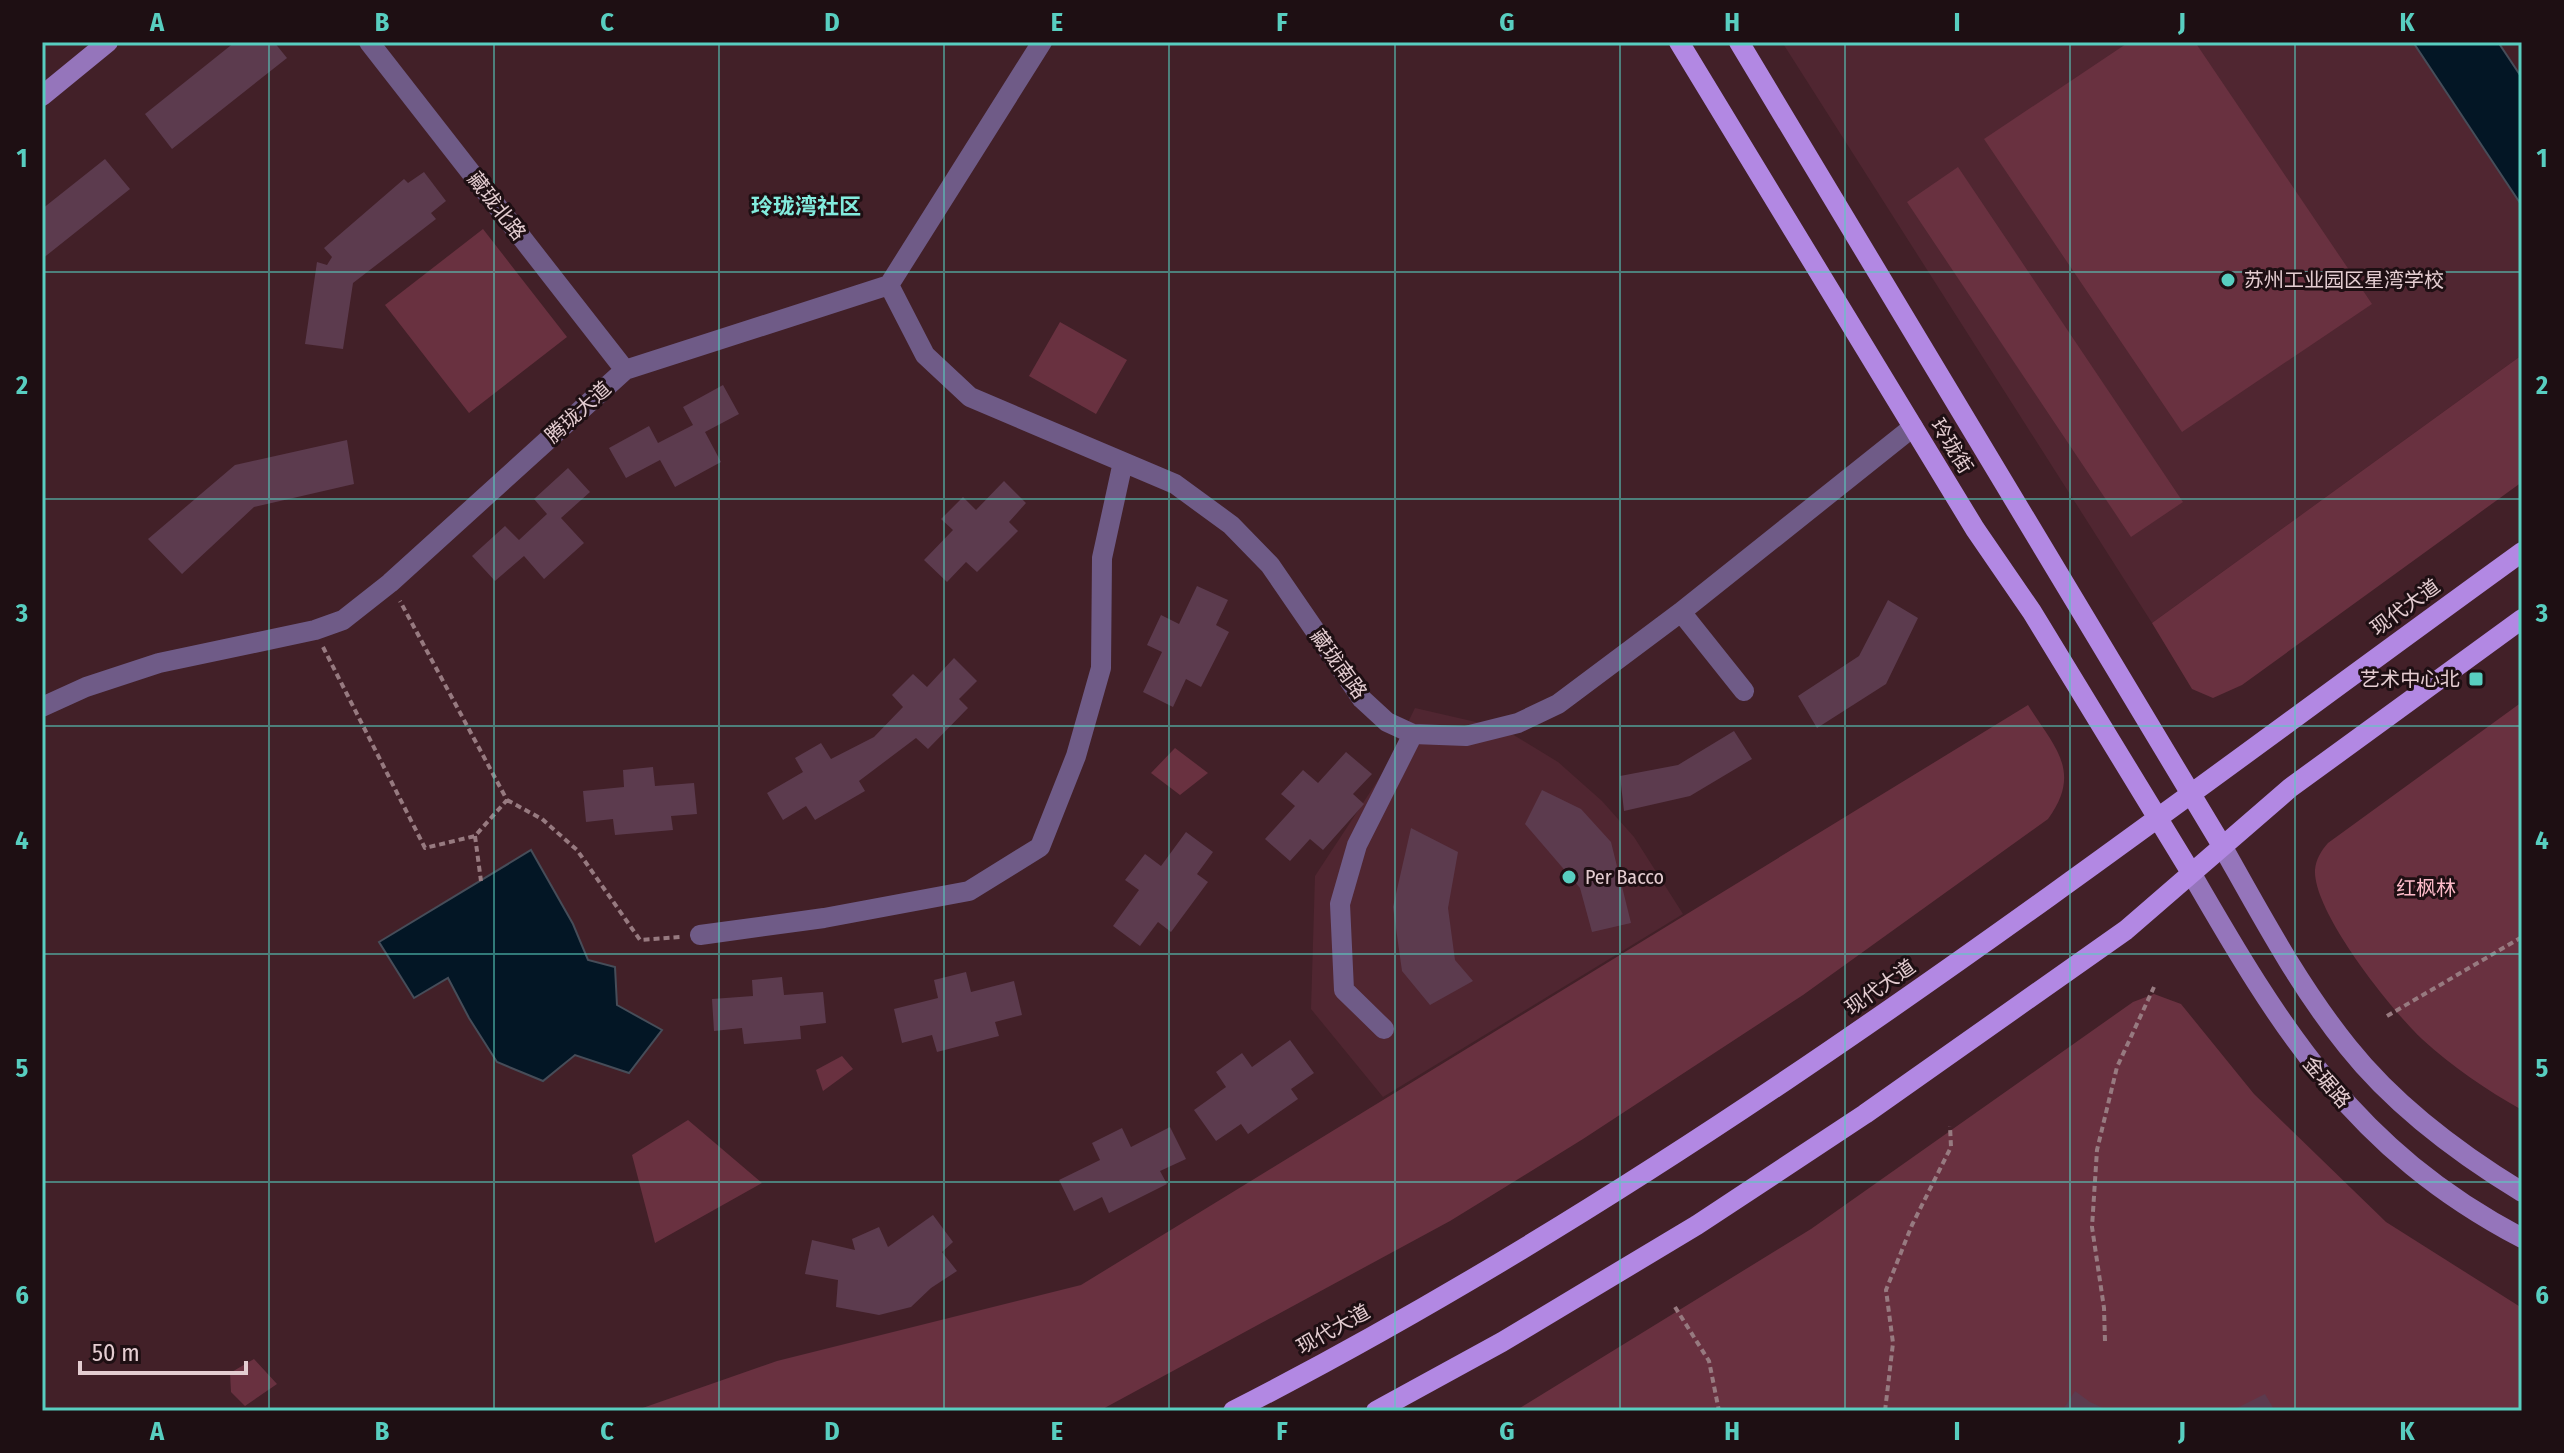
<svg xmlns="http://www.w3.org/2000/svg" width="2564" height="1453" font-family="'Fira Sans Condensed','Noto Sans SC',sans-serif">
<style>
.built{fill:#502631}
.green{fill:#693140}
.water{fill:#031625;stroke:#464d59;stroke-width:2}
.building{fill:#5c3b4e}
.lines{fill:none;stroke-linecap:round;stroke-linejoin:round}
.path{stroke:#977a80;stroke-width:4;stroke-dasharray:6 4;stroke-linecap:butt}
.minor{stroke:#6f5b87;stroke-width:20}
.secondary{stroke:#9575bb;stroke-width:20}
.primary{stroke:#b288e3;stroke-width:20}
.grid{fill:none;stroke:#58cec0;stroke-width:2;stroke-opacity:0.55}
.poi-dot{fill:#58cec0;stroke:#1e0f13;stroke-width:3}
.labels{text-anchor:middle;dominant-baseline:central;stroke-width:6;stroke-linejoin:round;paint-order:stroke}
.street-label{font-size:20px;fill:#e4cdd1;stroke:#1e0f13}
.poi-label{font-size:20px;fill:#e4cdd1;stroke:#1e0f13;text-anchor:start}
.park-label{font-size:20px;fill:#fdbbc9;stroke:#1e0f13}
.neighbourhood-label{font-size:22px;font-weight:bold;fill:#83ecde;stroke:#1e0f13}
.neatline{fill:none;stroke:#58cec0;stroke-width:3}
.grid-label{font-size:26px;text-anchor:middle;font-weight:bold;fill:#58cec0}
</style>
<rect width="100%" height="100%" fill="#422028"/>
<path class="built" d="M1782 42H2413L2522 206V355L2152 623Z
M1415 708 1502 728 1558 762 1602 801 1634 837 1683 914 1383 1097 1311 1009 1315 876 1384 771Z"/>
<path class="green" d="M2129 42H2195L2372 304 2182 432 1984 139Z
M1958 167 2183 502 2131 537 1907 202Z
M483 229 567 337 469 413 385 305Z
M1060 322 1127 360 1096 414 1029 376Z
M2522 355V482L2242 685 2213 698 2192 689 2152 623Z
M2522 702V1110C2488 1091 2451 1066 2422 1039 2391 1010 2313 912 2315 870 2316 859 2321 851 2328 843Z
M2028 705C2054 747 2083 771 2048 819L1803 995 1583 1139 1450 1221 1099 1411H634L777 1361 1081 1285Z
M1175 748 1208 773 1180 795 1151 773Z
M2154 994 2181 1004 2254 1094 2386 1222 2522 1308V1411H1515L1811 1229 2133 1002Z
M842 1056 853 1069 823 1091 816 1070Z
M688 1120 762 1183 655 1243 632 1155Z
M254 1359 277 1384 245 1406 231 1392 230 1373Z"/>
<path class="water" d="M2413 42H2498L2522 78V206Z
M531 850 573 924 588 960 615 967 617 1005 662 1030 629 1073 575 1055 543 1081 497 1062 469 1018 448 978 414 998 379 942Z"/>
<path class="building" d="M235 42H274L287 58 172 149 145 114Z
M105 159 130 189 42 259V209Z
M424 172 446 201 431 213 436 219 353 283 343 349 305 344 317 262 327 265 332 257 324 248 404 179 408 183Z
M723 385 739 414 705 432 721 462 675 487 660 460 626 478 609 448 649 426 658 443 693 425 683 407Z
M347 440 354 484 254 507 182 574 148 539 235 465Z
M568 468 590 492 561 518 584 543 544 579 524 556 495 581 472 556 505 526 519 540 547 514 534 499Z
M1004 481 1026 503 1009 522 1018 531 977 572 966 562 947 582 924 560 953 530 941 519 963 497 976 510Z
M1197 586 1228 600 1216 625 1229 632 1201 687 1186 679 1173 707 1143 692 1162 652 1147 645 1161 615 1179 624Z
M1888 600 1918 618 1886 684 1817 728 1798 696 1859 656Z
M954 658 977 681 959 699 968 708 928 749 916 738 859 781 865 791 815 820 806 806 783 820 767 793 803 772 795 758 821 743 831 759 874 737 903 707 892 695 913 674 927 687Z
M1734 731 1752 759 1690 796 1624 811 1620 776 1678 765Z
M1346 752 1372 774 1353 794 1364 804 1323 850 1310 839 1290 861 1265 839 1295 806 1281 794 1303 770 1318 783Z
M653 767 655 786 694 783 697 814 671 816 673 830 615 835 613 819 586 822 583 791 624 787 623 770Z
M1542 790 1581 809 1611 842 1631 923 1592 932 1580 888 1525 824Z
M1411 828 1458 852 1448 908 1455 960 1473 981 1430 1005 1402 971 1393 907Z
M1186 832 1213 852 1197 874 1208 882 1171 932 1158 922 1140 946 1113 926 1139 890 1125 880 1145 854 1161 866Z
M966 972 971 992 1014 981 1022 1015 995 1022 999 1036 937 1052 932 1035 902 1043 894 1009 938 998 934 980Z
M782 977 784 995 823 992 826 1023 800 1026 801 1039 744 1044 742 1028 714 1031 712 999 753 996 752 980Z
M1290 1040 1314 1073 1291 1089 1298 1099 1248 1134 1241 1124 1216 1141 1194 1110 1226 1087 1216 1072 1242 1053 1252 1067Z
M1170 1127 1186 1159 1160 1171 1167 1184 1109 1213 1102 1197 1074 1211 1059 1180 1100 1160 1092 1143 1122 1128 1131 1147Z
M933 1215 953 1242 942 1252 957 1271 931 1288 911 1307 879 1315 836 1307 838 1280 805 1274 812 1240 855 1250 852 1239 879 1227 888 1247Z
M2075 1391 2090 1402 2110 1411H2062Z
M2265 1394 2275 1411H2229L2241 1406Z"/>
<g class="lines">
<path class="path" d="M323 647 425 848 475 836 507 800 400 601
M507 800 542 819 577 850 640 940 681 937
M475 836 481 881
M2387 1016 2522 937
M1675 1307 1709 1361 1719 1411
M2105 1341 2104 1308 2092 1227 2097 1150 2117 1067 2154 987
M1885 1411 1893 1343 1886 1290 1912 1225 1951 1147 1950 1126"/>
<path class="minor" d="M369 42 625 370
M889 285 925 355 970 397 1175 484 1231 525 1270 565 1362 699 1387 722 1413 734 1466 736 1518 723 1558 704 1681 612 1913 427
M1681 612 1744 691
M42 707 86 687 159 663 315 630 343 620 390 583 625 370 889 285 1042 42
M700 935 824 918 969 891 1040 847 1076 756 1101 668 1102 558 1123 462
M1384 1029 1344 990 1340 904 1357 845 1413 734"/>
<path class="secondary" d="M42 96 108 42
M2221 844C2260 913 2298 985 2348 1047 2395 1106 2458 1153 2522 1192
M2190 871C2281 1029 2354 1150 2522 1238"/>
<path class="primary" d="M1679 42 1975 529 2032 612 2190 871
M1739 42 2221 844
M1233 1411C1695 1175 2103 855 2522 552
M1376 1411 1502 1342 1697 1225 1865 1114 2126 930 2290 788 2522 619"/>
</g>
<path class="grid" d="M269 42V1411M494 42V1411M719 42V1411M944 42V1411M1169 42V1411M1395 42V1411M1620 42V1411M1845 42V1411M2070 42V1411M2295 42V1411M42 272H2522M42 499H2522M42 726H2522M42 954H2522M42 1182H2522"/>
<g class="poi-dot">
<circle cx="2228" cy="280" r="8"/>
<rect x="2468" y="671" width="16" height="16" rx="4"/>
<circle cx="1569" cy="877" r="8"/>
</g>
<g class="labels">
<g class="street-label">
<text transform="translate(497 206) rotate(52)">藏珑北路</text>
<text transform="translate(578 412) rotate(-42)">腾珑大道</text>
<text transform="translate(1952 446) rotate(58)">玲珑街</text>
<text transform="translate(2405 607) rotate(-36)">现代大道</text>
<text transform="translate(1339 664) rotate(54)">藏珑南路</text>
<text transform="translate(1880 987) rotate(-35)">现代大道</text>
<text transform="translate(2327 1082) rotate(49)">金琚路</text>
<text transform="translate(1333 1329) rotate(-29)">现代大道</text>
</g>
<g class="poi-label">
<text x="2244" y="280">苏州工业园区星湾学校</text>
<text x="2460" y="679" text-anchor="end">艺术中心北</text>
<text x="1585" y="877">Per Bacco</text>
</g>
<g class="park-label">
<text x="2426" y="888">红枫林</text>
</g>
<g class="neighbourhood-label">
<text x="806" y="206">玲珑湾社区</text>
</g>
</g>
<rect width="2564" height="1453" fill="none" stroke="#1e0f13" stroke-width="88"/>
<path d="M80 1361v12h166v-12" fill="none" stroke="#e4cdd1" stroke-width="4"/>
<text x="92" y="1361" font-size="24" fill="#e4cdd1" stroke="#1e0f13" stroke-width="6" paint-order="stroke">50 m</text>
<rect x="44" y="44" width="2476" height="1365" class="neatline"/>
<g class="grid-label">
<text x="157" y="31">A</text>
<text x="382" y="31">B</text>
<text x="607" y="31">C</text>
<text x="832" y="31">D</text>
<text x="1057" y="31">E</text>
<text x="1282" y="31">F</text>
<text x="1507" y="31">G</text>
<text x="1732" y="31">H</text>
<text x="1957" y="31">I</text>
<text x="2182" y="31">J</text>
<text x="2407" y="31">K</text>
<text x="22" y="167">1</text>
<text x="2542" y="167">1</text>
<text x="22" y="394">2</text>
<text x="2542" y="394">2</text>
<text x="22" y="622">3</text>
<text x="2542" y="622">3</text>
<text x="22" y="849">4</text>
<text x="2542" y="849">4</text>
<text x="22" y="1077">5</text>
<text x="2542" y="1077">5</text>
<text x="22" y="1304">6</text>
<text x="2542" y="1304">6</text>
<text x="157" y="1440">A</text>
<text x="382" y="1440">B</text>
<text x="607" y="1440">C</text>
<text x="832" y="1440">D</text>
<text x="1057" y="1440">E</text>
<text x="1282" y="1440">F</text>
<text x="1507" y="1440">G</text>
<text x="1732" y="1440">H</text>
<text x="1957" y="1440">I</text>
<text x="2182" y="1440">J</text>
<text x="2407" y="1440">K</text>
</g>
</svg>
